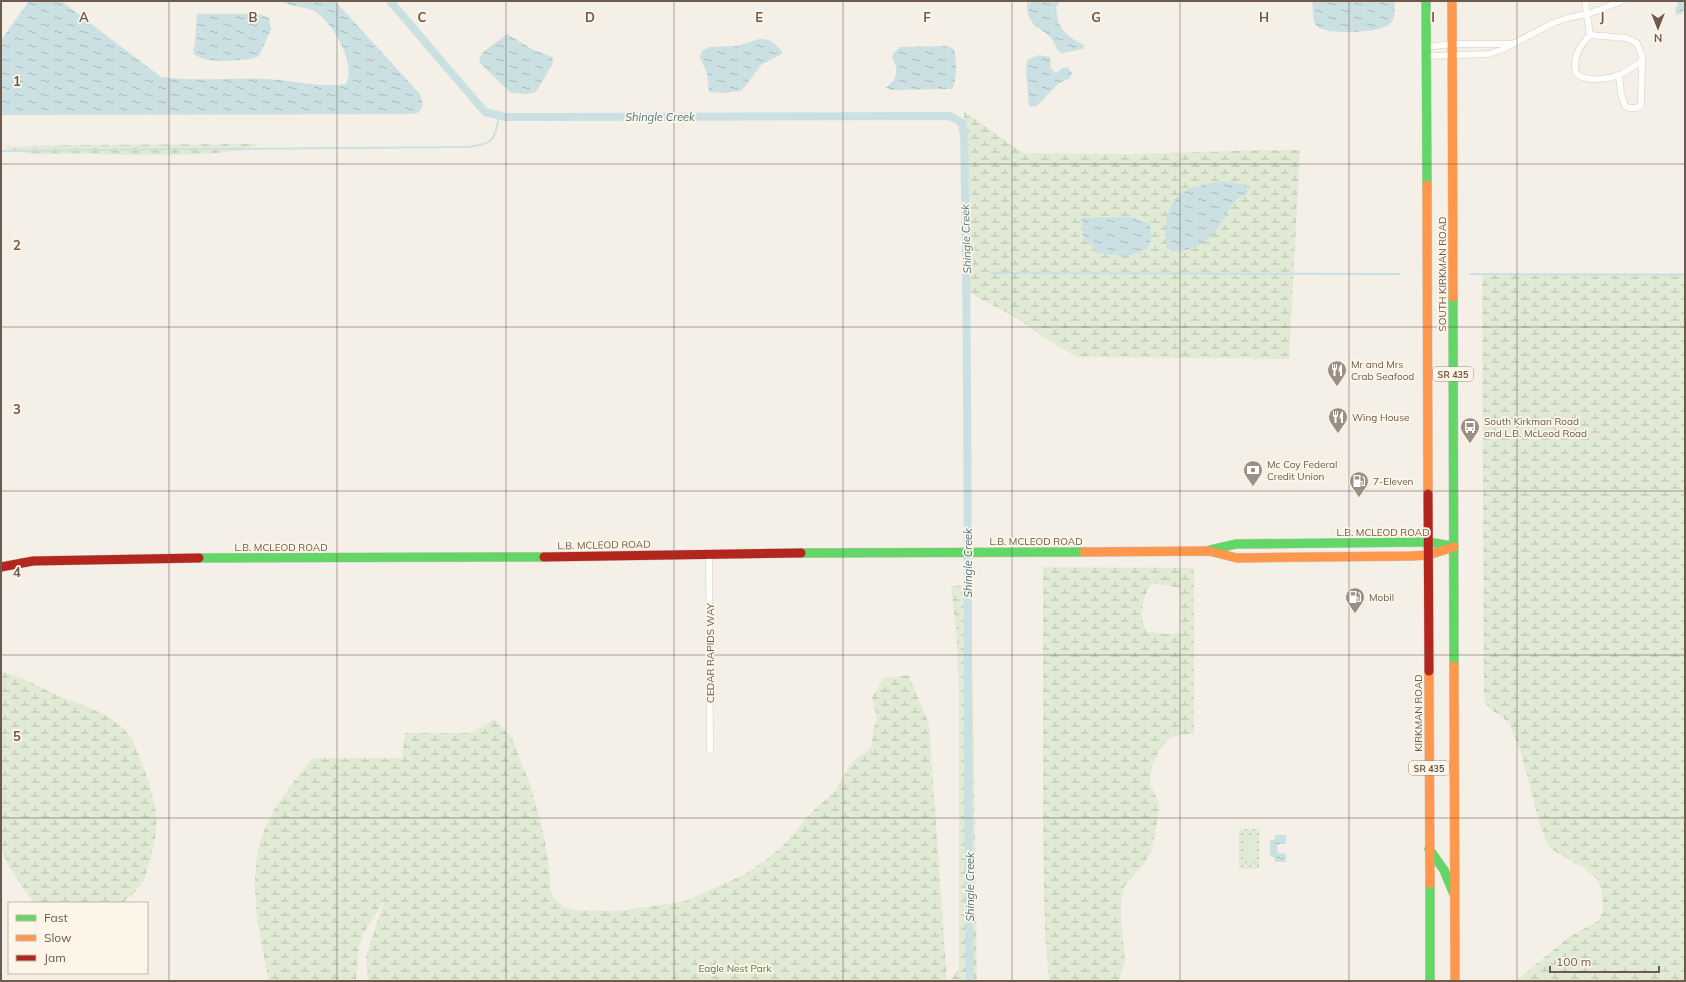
<svg xmlns="http://www.w3.org/2000/svg" width="1686" height="982" font-family="Mulish,sans-serif">
<style>
.grass{fill:url(#grass-dots)}
.wetland{fill:url(#wetland-marsh);fill-rule:evenodd}
.pitch{fill:#e0ead4}
.water{fill:url(#water-ripples)}
.lines{fill:none;stroke-linecap:round;stroke-linejoin:round}
.stream{stroke:#cbe0e2;stroke-width:2}
.canal{stroke:#cbe0e2;stroke-width:8}
.street-casing{stroke:#d3cdc6;stroke-width:7}
.fast-casing{stroke:#d3ccc4;stroke-width:10}
.slow-casing{stroke:#d3ccc4;stroke-width:10}
.jam-casing{stroke:#d3ccc4;stroke-width:10}
.street{stroke:#fdfdfc;stroke-width:6}
.fast{stroke:#63d668;stroke-width:9}
.slow{stroke:#ff974d;stroke-width:9}
.jam{stroke:#b3261e;stroke-width:9}
.grid{fill:none;stroke:#6e5a4c;stroke-width:1;stroke-opacity:0.55}
.labels{text-anchor:middle;dominant-baseline:central;stroke-width:3.5;stroke-linejoin:round;paint-order:stroke}
.shield{fill:#fdf6e8;stroke:#99897b;stroke-width:1}
.shield-label{font-size:9px;font-weight:bold;fill:#6e5a4c}
.street-label{font-size:10px;fill:#6e5a4c;stroke:#fdf6e8}
.poi-label{font-size:10px;fill:#6e5a4c;stroke:#fdf6e8;text-anchor:start}
.park-label{font-size:10px;fill:#547948;stroke:#fdf6e8}
.water-label{font-size:11px;font-style:italic;fill:#487480;stroke:#fdf6e8}
.grid-label{font-size:13px;text-anchor:middle;font-weight:bold;fill:#6e5a4c;stroke:#fdf6e8;stroke-width:3.5;stroke-linejoin:round;paint-order:stroke}
</style>
<defs>
<pattern id="grass-dots" width="8" height="8" patternUnits="userSpaceOnUse"><rect width="8" height="8" fill="#e0ead4"/><path d="M2 2h.1M6 6h.1" fill="none" stroke="#bac1ae" stroke-width="1.8" stroke-linecap="round"/></pattern>
<pattern id="wetland-marsh" width="20" height="14" patternUnits="userSpaceOnUse"><rect width="20" height="14" fill="#e0ead4"/><path d="M1 5h8M5 5V1M11 12h8M15 12V8" fill="none" stroke="#bac1ae"/></pattern>
<pattern id="water-ripples" width="26" height="14" patternUnits="userSpaceOnUse"><rect width="26" height="14" fill="#cbe0e2"/><path d="M2 4q2-2 4 0t4 0M15 11q2-2 4 0t4 0" fill="none" stroke="#a9b9b9"/></pattern>
</defs>
<rect width="100%" height="100%" fill="#f4f0e8"/>
<path class="grass" d="M1239 829H1259V869H1239Z"/>
<path class="wetland" d="M964 111 1023 153 1133 154 1271 150H1300L1289 359 1078 357C1055 346 1036 331 1015 317 1000 308 983 302 969 291Z
M259 144C246 149 232 152 217 153 175 156 131 155 89 154 68 153 20 158 4 147L66 145Z
M1685 273V981H1516L1569 937 1598 921 1603 911 1602 893 1598 880 1585 869 1551 849 1546 841 1540 825 1522 757 1510 724 1500 715 1491 710 1486 704 1484 697 1482 274Z
M1043 567 1194 568V734L1178 735 1170 738 1160 749 1152 766 1150 784 1159 802V812L1153 845 1150 854 1143 865 1124 887 1121 900V919L1125 960 1119 981H1049L1045 933 1043 829ZM1152 583 1180 588 1181 633 1166 634 1147 632C1138 618 1142 596 1152 583Z
M971 583 977 981H950L959 968V689L956 627 951 587Z
M1 672C23 675 39 688 59 696 81 705 107 712 124 729 135 741 139 755 144 769 157 806 161 826 149 863 147 869 146 878 142 883 137 891 129 897 123 903H33L8 865 1 848Z
M909 675 929 725 947 981H368L366 955 385 899 364 933 359 947 356 981H269C259 934 246 877 264 831 274 803 295 781 313 758H402L405 733H472L494 719 512 738 531 787 542 828 548 857 551 893 554 898 563 906 574 910 619 911 685 901 744 875 767 859 786 843 810 814 836 790 852 762 871 748 873 732 877 718 872 697 884 678Z"/>
<path class="pitch" d="M1243 836H1255L1256 862H1244Z"/>
<path class="water" d="M29 1H61L161 77C196 82 231 77 266 79 292 80 320 88 346 84 357 64 332 21 314 11 304 6 290 7 281 1H335L420 94 423 105 418 113 409 114 1 115V40Z
M1027 1H1060L1056 7C1058 30 1064 34 1084 45L1083 49 1062 53 1057 50C1049 23 1026 35 1027 1Z
M1312 1H1394C1395 9 1396 17 1390 24 1381 33 1323 36 1316 25 1311 19 1314 8 1312 1Z
M1677 1H1684L1685 11H1682V14L1676 15 1675 7H1678Z
M197 14H259L269 18 271 29 259 56 252 59C235 60 205 65 193 53L195 43Z
M507 34 533 50 553 57 552 65 536 92 528 94 511 93 481 64 479 59 482 53Z
M759 39C772 39 773 43 782 51V54L761 65 747 84 741 91 722 93 709 92 707 73 700 58 702 51 710 47 737 46Z
M948 46 954 49C957 57 957 82 952 89L892 90 886 88 893 81 896 75V67L892 56 899 47Z
M1039 55 1050 57 1051 68 1056 73 1061 69 1067 67 1072 73 1069 79 1059 83 1037 106 1029 107 1026 72 1027 60Z
M1223 181 1245 185 1248 193C1230 199 1226 218 1216 231 1208 242 1193 248 1181 252L1166 248C1166 227 1164 205 1184 191 1190 187 1214 183 1223 181Z
M1130 217 1150 224 1151 241 1147 249 1127 256 1098 253 1083 236 1082 218Z
M1275 835H1286V844H1279L1277 845 1278 853 1286 854V862H1275V858L1270 856V841L1275 839Z"/>
<g class="lines">
<path class="stream" d="M1 151 468 147C494 143 494 142 499 116
M990 273 1400 274
M1470 274 1685 275"/>
<path class="canal" d="M390 1 485 112 506 117 950 116 962 123 964 135C970 417 966 699 970 981"/>
<defs>
<path id="street" d="M1585 1 1590 35 1626 38 1637 43 1642 56V61L1641 105 1637 108H1629L1625 106 1621 94 1619 75
M1590 35C1579 46 1572 58 1576 73 1585 83 1610 79 1621 74 1629 70 1635 66 1642 61
M1426 47 1452 44H1513
M1427 56 1489 54 1501 50 1553 23 1568 18 1591 13 1622 1
M709 555 710 750"/>
<path id="fast" d="M1426 1 1427 185
M1453 297 1454 666
M1210 550 1236 544 1428 542 1452 546
M801 553 1084 552
M199 558 544 557
M1429 849 1444 870 1453 892
M1430 884V981"/>
<path id="slow" d="M1452 1 1453 297
M1427 185 1428 494
M1084 552 1209 551 1237 558 1411 556 1428 555 1454 547
M1454 666 1455 981
M1429 671 1430 884"/>
<path id="jam" d="M1428 494 1429 671
M544 557 801 553
M1 567 33 561 199 558"/>
</defs>
<use href="#street" class="street-casing"/>
<use href="#fast" class="fast-casing"/>
<use href="#slow" class="slow-casing"/>
<use href="#jam" class="jam-casing"/>
<use href="#street" class="street"/>
<use href="#fast" class="fast"/>
<use href="#slow" class="slow"/>
<use href="#jam" class="jam"/>
</g>
<path class="grid" d="M169 1V981M337 1V981M506 1V981M674 1V981M843 1V981M1012 1V981M1180 1V981M1349 1V981M1517 1V981M1 164H1685M1 327H1685M1 491H1685M1 655H1685M1 818H1685"/>
<defs>
<symbol id="restaurant-pin" viewBox="-11 -11 22 30"><path d="M0 17L-7.5 6A9.5 9.5 0 1 1 7.5 6Z" fill="#9d8e83" stroke="#fdf6e8"/><path d="M-5-6h1v4h1v-4h1v4h1v-4h1v5L-1.5 .5V6h-2V.5L-5-1ZM5-6V6H3V1.5H1.5Q1.5-4 5-6Z" fill="#fff"/></symbol>
<symbol id="bus-pin" viewBox="-11 -11 22 30"><path d="M0 17L-7.5 6A9.5 9.5 0 1 1 7.5 6Z" fill="#9d8e83" stroke="#fdf6e8"/><path d="M-5-6H5V4H4V6H2V4H-2V6H-4V4H-5ZM-3.5-4V0h7V-4ZM-3.5 1.2v1.5H-2V1.2ZM2 1.2v1.5H3.5V1.2Z" fill="#fff"/></symbol>
<symbol id="bank-pin" viewBox="-11 -11 22 30"><path d="M0 17L-7.5 6A9.5 9.5 0 1 1 7.5 6Z" fill="#9d8e83" stroke="#fdf6e8"/><path d="M-6-4H6V4H-6ZM0-2.3a2.3 2.3 0 1 0 0 4.6a2.3 2.3 0 1 0 0-4.6Z" fill="#fff"/></symbol>
<symbol id="fuel-pin" viewBox="-11 -11 22 30"><path d="M0 17L-7.5 6A9.5 9.5 0 1 1 7.5 6Z" fill="#9d8e83" stroke="#fdf6e8"/><path d="M-5.5-6h7V0h2V4h1.3V-2.5L3-4.5l.8-.8L6-3V5H2.5V1h-1V6h-7ZM-4.2-4.7v3.2H.2V-4.7Z" fill="#fff"/></symbol>
</defs>
<g fill-rule="evenodd">
<use href="#restaurant-pin" x="1326" y="359" width="22" height="30"/>
<use href="#restaurant-pin" x="1327" y="406" width="22" height="30"/>
<use href="#bus-pin" x="1459" y="416" width="22" height="30"/>
<use href="#bank-pin" x="1242" y="459" width="22" height="30"/>
<use href="#fuel-pin" x="1348" y="470" width="22" height="30"/>
<use href="#fuel-pin" x="1344" y="586" width="22" height="30"/>
</g>
<g class="labels">
<g class="shield">
<rect x="1433" y="367" width="40" height="14" rx="3"/>
<rect x="1409" y="761" width="40" height="14" rx="3"/>
</g>
<g class="shield-label">
<text x="1453" y="374">SR 435</text>
<text x="1429" y="768">SR 435</text>
</g>
<g class="street-label">
<text transform="translate(1442 274) rotate(-90)">SOUTH KIRKMAN ROAD</text>
<text x="1383" y="532">L.B. MCLEOD ROAD</text>
<text x="1036" y="541">L.B. MCLEOD ROAD</text>
<text transform="translate(604 545) rotate(-1)">L.B. MCLEOD ROAD</text>
<text x="281" y="547">L.B. MCLEOD ROAD</text>
<text transform="translate(710 653) rotate(-90)">CEDAR RAPIDS WAY</text>
<text transform="translate(1418 713) rotate(-90)">KIRKMAN ROAD</text>
</g>
<g class="poi-label">
<text x="1351" y="364">Mr and Mrs<tspan x="1351" dy="12">Crab Seafood</tspan></text>
<text x="1352" y="417">Wing House</text>
<text x="1484" y="421">South Kirkman Road<tspan x="1484" dy="12">and L.B. McLeod Road</tspan></text>
<text x="1267" y="464">Mc Coy Federal<tspan x="1267" dy="12">Credit Union</tspan></text>
<text x="1373" y="481">7-Eleven</text>
<text x="1369" y="597">Mobil</text>
</g>
<g class="park-label">
<text x="735" y="968">Eagle Nest Park</text>
</g>
<g class="water-label">
<text x="660" y="117">Shingle Creek</text>
<text transform="translate(966 239) rotate(-92)">Shingle Creek</text>
<text transform="translate(968 563) rotate(-90)">Shingle Creek</text>
<text transform="translate(970 887) rotate(-90)">Shingle Creek</text>
</g>
</g>
<g class="grid-label">
<text x="84" y="22">A</text>
<text x="253" y="22">B</text>
<text x="422" y="22">C</text>
<text x="590" y="22">D</text>
<text x="759" y="22">E</text>
<text x="927" y="22">F</text>
<text x="1096" y="22">G</text>
<text x="1264" y="22">H</text>
<text x="1433" y="22">I</text>
<text x="1602" y="22">J</text>
<text x="17" y="86">1</text>
<text x="17" y="250">2</text>
<text x="17" y="414">3</text>
<text x="17" y="577">4</text>
<text x="17" y="741">5</text>
</g>
<rect width="1686" height="982" fill="none" stroke="#6e5a4c" stroke-width="4"/>
<rect x="8" y="902" width="140" height="72" fill="#fdf6e8" stroke="#c4b8aa"/>
<rect x="16" y="915" width="20" height="6" fill="#63d668" stroke="#c4b8aa"/>
<text x="44" y="922" font-size="12" fill="#6e5a4c">Fast</text>
<rect x="16" y="935" width="20" height="6" fill="#ff974d" stroke="#c4b8aa"/>
<text x="44" y="942" font-size="12" fill="#6e5a4c">Slow</text>
<rect x="16" y="955" width="20" height="6" fill="#b3261e" stroke="#c4b8aa"/>
<text x="44" y="962" font-size="12" fill="#6e5a4c">Jam</text>
<g transform="translate(1658 28) rotate(180)" stroke="#fdf6e8" stroke-width="3" paint-order="stroke">
<path d="M0-3L7 15L0 10L-7 15Z" fill="#6e5a4c"/>
<text y="-6" font-size="11" font-weight="bold" text-anchor="middle" fill="#6e5a4c">N</text>
</g>
<path d="M1550 966v6h109v-6" fill="none" stroke="#6e5a4c" stroke-width="2"/>
<text x="1556" y="966" font-size="12" fill="#6e5a4c" stroke="#fdf6e8" stroke-width="3" paint-order="stroke">100 m</text>
</svg>
